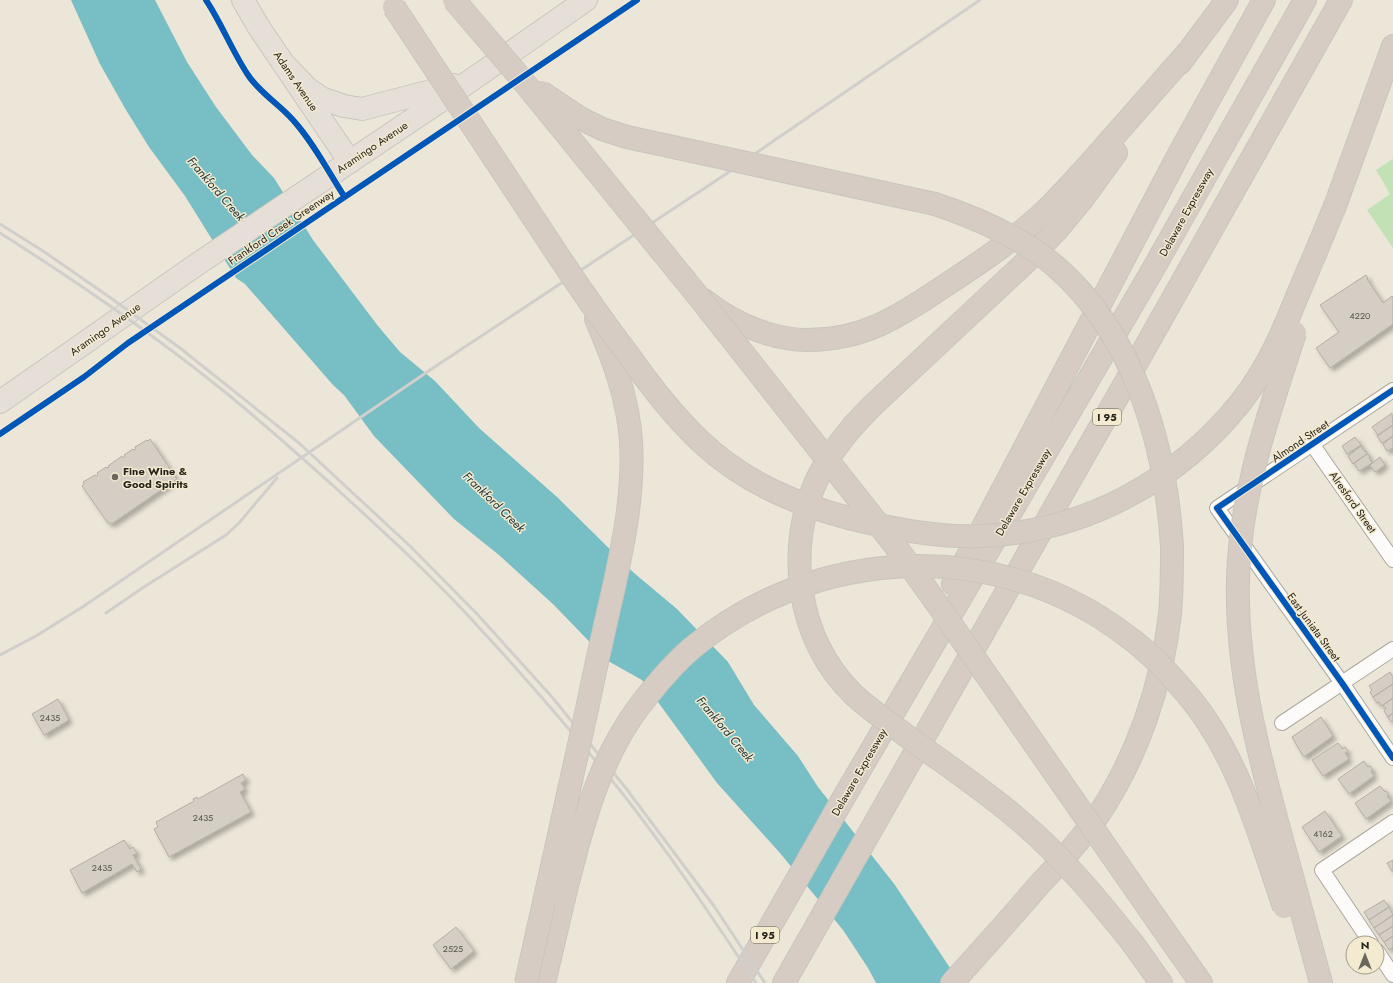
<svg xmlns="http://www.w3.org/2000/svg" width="1393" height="983" font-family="Jost,sans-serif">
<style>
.green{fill:#c2e2b5}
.water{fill:#77bec5}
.building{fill:#d4cec4;stroke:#b5aea5;filter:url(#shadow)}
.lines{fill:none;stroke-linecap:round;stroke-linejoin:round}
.minor-casing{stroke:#aca89d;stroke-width:16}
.primary-casing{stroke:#c8c6bf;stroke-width:24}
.motorway-casing{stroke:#c8c6bf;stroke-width:24}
.minor{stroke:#fcfbf9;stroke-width:14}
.primary{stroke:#e6dfd8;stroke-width:22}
.motorway{stroke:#d7ccc3;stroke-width:22}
.rail{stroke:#d1cfcb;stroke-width:3}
.motorway-bridge-casing{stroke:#c8c6bf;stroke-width:24;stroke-linecap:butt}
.motorway-bridge{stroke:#d7ccc3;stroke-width:22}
.cycleway-casing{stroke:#f3ead0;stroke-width:8}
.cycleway{stroke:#0057b8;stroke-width:6}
.poi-dot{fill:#6b675c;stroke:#f3ead0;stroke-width:1.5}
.labels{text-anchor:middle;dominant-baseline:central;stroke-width:3;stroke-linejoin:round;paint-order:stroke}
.number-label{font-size:9px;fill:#535046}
.shield{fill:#f3ead0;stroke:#645f51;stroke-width:1}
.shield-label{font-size:10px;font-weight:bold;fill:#26231a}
.street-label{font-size:11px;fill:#26231a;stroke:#f3ead0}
.poi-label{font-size:11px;font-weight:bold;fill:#26231a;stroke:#f3ead0;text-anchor:start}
.water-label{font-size:12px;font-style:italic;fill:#193034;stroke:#f3ead0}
</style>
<defs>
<filter id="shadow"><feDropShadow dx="3.5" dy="3.5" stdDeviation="2" flood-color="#0004"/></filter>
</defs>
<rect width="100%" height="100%" fill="#ebe6d8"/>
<path class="green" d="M1393 159V248L1367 210 1390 194 1376 170Z"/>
<path class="water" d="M71 0H155L187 62 216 107 252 155 274 178 313 240 378 326 400 352 435 381 479 428 557 497 634 573 677 609 728 662 754 705 798 756 818 787 895 885 960 983H876L868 968 843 930 780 853 717 783 642 680 608 661 554 605 499 555 454 519 374 436 344 395 333 385 245 284 236 278 185 196 149 147 126 110 100 64Z"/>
<path class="building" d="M1366 275 1368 278 1367 279 1383 303 1392 296 1393 297V324L1330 368 1316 348 1339 332 1320 305Z
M1392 413 1393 425 1378 435 1372 427Z
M1393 425V436L1382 443 1377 436Z
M1393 436V448L1387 451 1383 444Z
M1355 437 1361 445 1347 454 1342 446Z
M150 439 177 479 113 523H108L82 486 84 484 83 482 95 475 96 476 98 475 97 473 106 467 107 468 109 467 108 466 122 456 123 458 125 456 124 455 133 449 134 450 136 449 135 447 147 440 148 441Z
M1361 446 1365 452 1366 451 1367 454 1353 464 1348 456Z
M1367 454 1370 457 1369 458 1372 463 1359 471 1354 463Z
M1380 457 1385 465 1375 472 1370 465Z
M1390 672 1393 677V684L1373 697 1370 692 1372 690 1369 686Z
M1393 684V698L1382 706 1379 702 1377 703 1373 697Z
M1393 698V713L1388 717 1384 711 1386 709 1383 705Z
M58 699 69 720 44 735 32 714Z
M1393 713V721L1391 722 1388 717Z
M1321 717 1333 736 1305 756H1303L1292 737Z
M1338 743 1343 749 1345 747 1348 751 1345 753 1349 759 1323 776 1312 760Z
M1364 761 1368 767 1370 766 1373 770 1371 771 1374 776 1349 794 1338 779Z
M243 774 246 780 241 783 245 789 240 792 251 812 169 857 154 829 158 827 156 822 194 801 193 799 197 797 198 799Z
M1380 786 1385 792 1386 791 1389 795 1387 796 1391 801 1366 819 1355 803Z
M1325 811 1342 836 1319 852 1302 827Z
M124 840 130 849 133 847 137 853 133 855 141 869 137 872 132 864 82 893 70 870Z
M1393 860V871H1392L1387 863Z
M1384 900 1389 907 1369 920 1364 912Z
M1389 907 1393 915 1374 928 1369 920Z
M1393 915V926L1379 935 1374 928Z
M1393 926V936L1384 942 1379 935Z
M456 927 474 951 451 969 433 945Z
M1393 936V947L1389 950 1384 942Z"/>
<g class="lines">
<defs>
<path id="minor" d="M1393 390 1217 508 1342 683 1393 758
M1312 444 1393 560
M1282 723 1393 649
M1371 943 1322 870 1393 822
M1377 951 1393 975"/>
<path id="primary" d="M243 0 258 26 350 162
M286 66 308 89 323 99 344 106 362 109 454 85
M0 402 196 265 470 81 586 0"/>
<path id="motorway" d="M1180 63 1227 0
M1335 206 1393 46
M704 300C712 306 720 312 729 317 751 330 781 340 807 340 862 340 895 319 940 289 976 265 1012 242 1044 212 1067 190 1087 167 1108 143 1134 113 1161 83 1188 52
M854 425 871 407 1027 261 1056 231 1084 197 1116 153
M953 584 1180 152 1264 0
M587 709C595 670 604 630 613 591 624 541 634 492 631 441 628 398 613 358 596 319
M1299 902 1321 983
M1154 916 1201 983
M1134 945 1161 983
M544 983 564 898
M738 983 844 797 1152 271 1305 0
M784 983 1119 394 1341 0
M952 983C981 951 1010 919 1038 886 1059 864 1079 842 1097 817 1137 758 1162 685 1170 614 1172 592 1172 570 1172 547"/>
</defs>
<use href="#minor" class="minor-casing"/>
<use href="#primary" class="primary-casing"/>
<use href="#motorway" class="motorway-casing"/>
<use href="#minor" class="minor"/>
<use href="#primary" class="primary"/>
<use href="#motorway" class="motorway"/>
<path class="rail" d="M0 224 43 251 108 296 180 348 299 443 411 547 478 615 552 697 625 787 714 906 765 983
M0 233C76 281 150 332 220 388 261 421 300 456 339 491 385 533 432 576 474 622 524 676 572 732 619 789 668 851 712 917 756 983
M106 613 144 587 226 535 239 523 277 478
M0 655 36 636 84 606 430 370 726 174 769 144 980 0"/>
<defs>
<path id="motorway-bridge" d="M454 0 519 76 698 296 897 548 935 601 1154 916
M394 7C445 85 497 162 548 240 574 280 601 319 630 357 651 387 673 415 700 441 741 480 794 504 849 518 893 529 938 538 984 536 1085 531 1178 481 1241 402 1267 369 1283 332 1298 294 1311 264 1323 235 1335 206
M541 92 580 118 602 129 627 137 935 204C977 218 1021 237 1055 266 1135 335 1166 446 1172 547
M1295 333C1269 413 1240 494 1238 579 1235 690 1271 796 1299 902
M854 425C841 440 829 456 819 475 784 546 796 640 854 695 870 710 890 723 908 737 945 764 984 790 1019 820 1064 858 1098 900 1134 945
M564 898C581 831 596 765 638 708 654 687 672 665 692 648 816 545 998 537 1127 636 1149 652 1168 672 1185 692 1238 753 1258 832 1284 907
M526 983 587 709"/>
</defs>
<use href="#motorway-bridge" class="motorway-bridge-casing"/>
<use href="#motorway-bridge" class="motorway-bridge"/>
<defs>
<path id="cycleway" d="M206 0C222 24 232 51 248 75 260 93 279 104 293 120 313 142 328 171 344 196
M1393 390 1217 508 1342 683 1393 758
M0 434 84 377 128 343 637 0"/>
</defs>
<use href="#cycleway" class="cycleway-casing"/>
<use href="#cycleway" class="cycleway"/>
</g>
<circle class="poi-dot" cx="115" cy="477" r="4"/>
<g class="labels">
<g class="number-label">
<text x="1360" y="315">4220</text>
<text x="50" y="717">2435</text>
<text x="203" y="817">2435</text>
<text x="1323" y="833">4162</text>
<text x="102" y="867">2435</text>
<text x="453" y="948">2525</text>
</g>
<g class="shield">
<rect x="1093" y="409" width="28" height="16" rx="3"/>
<rect x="751" y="927" width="28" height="16" rx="3"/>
</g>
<g class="shield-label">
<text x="1107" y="417">I 95</text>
<text x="765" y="935">I 95</text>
</g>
<g class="street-label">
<text transform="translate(296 81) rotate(56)">Adams Avenue</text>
<text transform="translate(372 147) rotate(-34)">Aramingo Avenue</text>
<text transform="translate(1186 212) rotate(-61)">Delaware Expressway</text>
<text transform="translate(281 227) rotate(-34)">Frankford Creek Greenway</text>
<text transform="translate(105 329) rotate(-35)">Aramingo Avenue</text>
<text transform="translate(1300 441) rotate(-34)">Almond Street</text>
<text transform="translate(1023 492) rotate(-60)">Delaware Expressway</text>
<text transform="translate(1353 502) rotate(55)">Alresford Street</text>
<text transform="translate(1314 627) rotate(54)">East Juniata Street</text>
<text transform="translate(859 772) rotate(-60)">Delaware Expressway</text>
</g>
<g class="poi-label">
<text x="123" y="471">Fine Wine &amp;<tspan x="123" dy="13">Good Spirits</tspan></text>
</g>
<g class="water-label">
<text transform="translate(216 189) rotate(49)">Frankford Creek</text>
<text transform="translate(494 502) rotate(44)">Frankford Creek</text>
<text transform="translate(725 729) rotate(50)">Frankford Creek</text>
</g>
</g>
<g transform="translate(1365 955)"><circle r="19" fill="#f3ead0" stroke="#a19a87"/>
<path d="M0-3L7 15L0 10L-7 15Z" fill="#6b675c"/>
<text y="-6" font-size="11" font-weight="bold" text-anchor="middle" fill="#26231a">N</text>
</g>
</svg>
